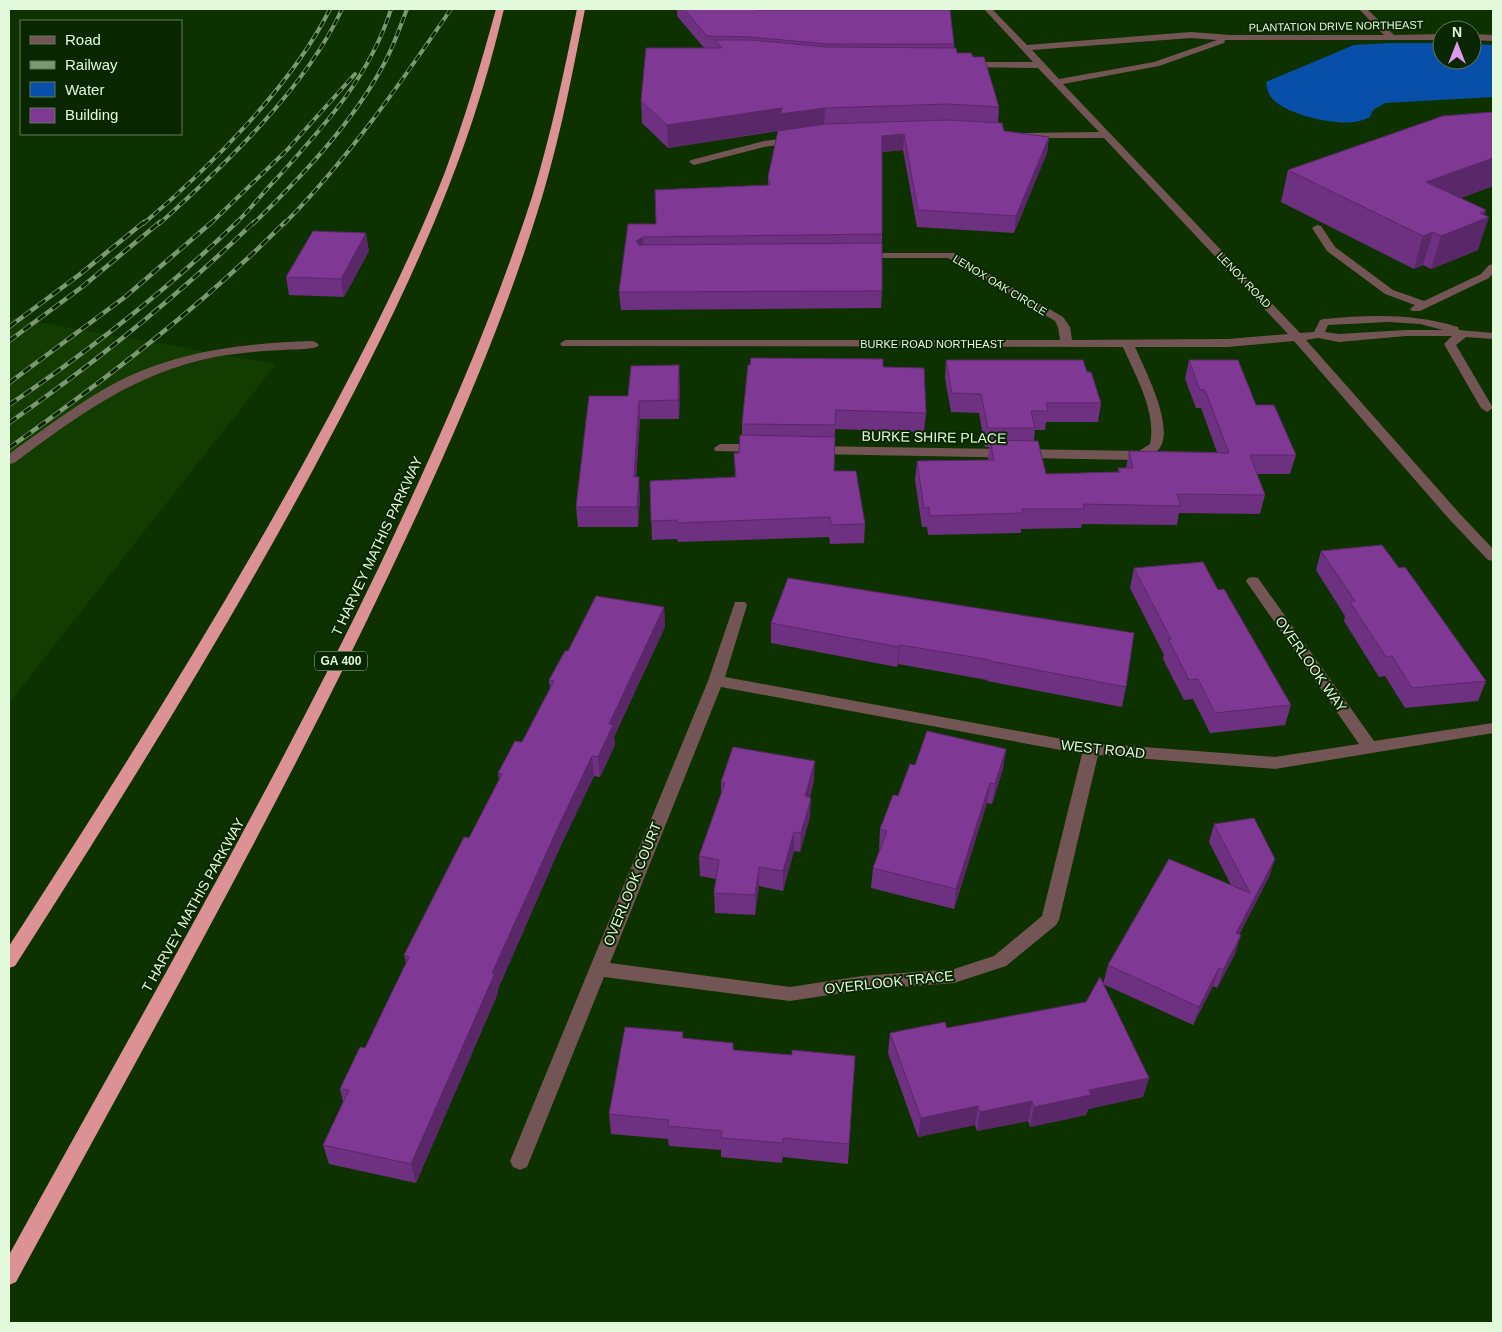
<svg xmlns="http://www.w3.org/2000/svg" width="1502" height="1332" font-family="Arial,sans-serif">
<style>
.built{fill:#123c00}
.water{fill:#084fa9}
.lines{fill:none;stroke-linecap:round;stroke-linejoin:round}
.minor{fill:#745556;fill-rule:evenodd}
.highway{fill:#dc9294;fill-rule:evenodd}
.rail-far1-casing{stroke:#7b9871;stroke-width:4}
.rail-casing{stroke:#7b9871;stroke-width:4.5}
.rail-far1{stroke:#0a2600;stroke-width:2.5;stroke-dasharray:7;stroke-linecap:butt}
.rail{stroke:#0a2600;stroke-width:3;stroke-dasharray:9;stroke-linecap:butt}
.wall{fill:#6e3080}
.shaded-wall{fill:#5a2768}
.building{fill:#803895;stroke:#5a2768}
.labels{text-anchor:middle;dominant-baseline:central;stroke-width:4;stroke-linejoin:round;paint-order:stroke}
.far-street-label{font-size:11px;fill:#e3f9dc;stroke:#0a2600}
.shield{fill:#0a2600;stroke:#a2ba9a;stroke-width:1}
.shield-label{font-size:12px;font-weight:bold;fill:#e3f9dc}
.street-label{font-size:14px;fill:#e3f9dc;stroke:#0a2600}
</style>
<rect width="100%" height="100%" fill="#0d3200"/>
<path class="built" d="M9 317 276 364 9 703Z"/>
<path class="water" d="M1391 43H1442V60H1472V44L1493 45V97L1385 103 1373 110 1370 117C1366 119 1360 121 1355 122 1334 125 1285 115 1271 97 1268 94 1267 87 1266 82L1354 45Z"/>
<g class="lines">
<path class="minor" d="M984 9H992L1027 45 1191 32 1230 35H1384L1359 9H1367L1394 35 1442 34V40H1225L1224 43 1159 66 1063 84 1300 333 1314 332 1320 320 1324 319C1372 315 1411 313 1458 327L1459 330 1493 333V339L1466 337 1456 345 1493 408 1487 412 1481 408 1444 344 1452 336H1406L1339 342 1318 338 1306 340 1460 514 1493 549V561L1488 560 1450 520 1294 341 1228 347H1135C1144 368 1177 430 1158 450 1152 457 1142 459 1133 460L814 454 808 450 814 446 1139 451 1150 444C1157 412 1135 375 1123 347L562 346 560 344 562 342 566 340H1060L1058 327 1055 321 948 258H858L857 256 862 253H954L1063 317 1070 327 1072 340 1228 339 1288 334 1104 138H1022V134L1025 133 1099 132 1038 68 964 67V63L967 62H1033ZM1191 38 1217 40 1154 62 1059 79 1032 50ZM1389 322 1420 324 1443 330H1406L1339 334 1325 332 1328 325Z
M1472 34 1493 35V41L1472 40Z
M795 137 800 140 798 142 764 147 694 165 689 162 691 160 764 141Z
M1317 225 1321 226 1335 247 1393 290 1424 301 1481 274 1489 265 1493 264V273L1489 278 1420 311H1412L1410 309 1415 305 1385 294 1327 251 1312 228Z
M313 341 317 343 319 345 317 347C306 350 294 349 283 350 260 351 237 353 215 357 134 373 78 416 14 463L9 464V454C44 429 78 403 117 382 177 351 246 343 313 341Z
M720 444H759L765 448 759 452 715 451 714 448Z
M1253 577 1258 578 1374 741 1493 723V733L1275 769 1098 755 1059 920 1056 925 1006 966 954 983 862 990 790 1001 604 977 527 1167 520 1170 513 1167 510 1161 708 681 735 602H745L747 605 725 677 1078 742 1275 757 1359 744 1246 581 1248 578ZM721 687 1082 754 1042 916 994 956 954 969 862 976 790 987 610 963Z"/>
<path class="highway" d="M496 9H504C495 46 485 83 473 119 433 240 374 356 314 468 222 639 119 803 15 966L9 968V946C111 788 212 629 303 464 355 369 405 273 445 172 465 118 481 64 496 9Z
M577 9H585C573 71 561 133 543 194 504 324 448 450 390 572 276 814 143 1047 16 1282L9 1285V1255C134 1027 266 802 379 567 436 447 491 324 532 197 551 135 564 72 577 9Z"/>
<defs>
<path id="rail-far1" d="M143 224C209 168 291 87 330 9
M159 224C224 166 306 88 342 9
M210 224 287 150 355 74
M235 224C251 209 264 191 279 176 325 125 370 76 391 9
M253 224C302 176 353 123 385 62 394 45 400 27 407 9
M284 224C348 159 400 84 451 9"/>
<path id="rail" d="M9 327 79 275 144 222
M9 341 82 287 160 222
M9 383 125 297 212 222
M9 405C89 351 167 290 237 222
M9 423C96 362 178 296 254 222
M9 448C106 379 201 307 285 222"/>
</defs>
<use href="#rail-far1" class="rail-far1-casing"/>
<use href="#rail" class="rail-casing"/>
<use href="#rail-far1" class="rail-far1"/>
<use href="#rail" class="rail"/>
</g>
<path class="wall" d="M677 9H757V10L954 44V48L957 53 973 57 999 107 998 123 1004 131 1049 137 1047 153 1014 233 917 227 903 150 882 152V291L881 308 621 310 619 292 628 224H656L768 185V177L778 131 668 148 642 123 641 101 704 48 677 16Z
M1493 112V186L1461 198 1486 210 1484 215 1478 250 1431 269 1423 265 1414 269 1281 202 1288 170Z
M369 251 344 297 289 295 286 277Z
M946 360 1087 372 1101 403 1098 422H1046L1045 430H1035L1034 441 1046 474 1118 472V468H1126L1129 451 1217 452 1201 408H1196L1185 379 1189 360 1256 405 1296 455 1290 474H1257L1265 495 1260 514 1179 513 1177 525 1082 524 1081 528 1021 529V533L928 535 927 527H922L915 480 917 461 988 460 989 447H985L979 413 951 412 945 378Z
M883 367 926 413 924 432 835 429 834 471 865 524 864 543 830 544 829 537 678 542 677 539 652 540 650 481 735 477 734 453H739L742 435V424Z
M680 384 679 419H640L636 477 640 497 638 527H578L576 507 628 396Z
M1321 551 1399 568 1486 681 1478 701 1405 708 1385 676 1379 677 1344 621 1345 616 1316 570Z
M1134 568 1218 590 1291 705 1285 725 1210 733 1193 699 1184 700 1163 659 1164 655 1130 588Z
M788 578 1126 687 1122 707 987 681V680L898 664 897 667 771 643V623Z
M664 607 665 627 614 737 615 745 600 777 594 776 561 845 498 989V993L416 1183 329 1164 323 1145 343 1102 340 1089 365 1048 406 963 404 955 469 838 499 780 498 773 522 742 550 689 549 680 568 651Z
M1006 749 1003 769 992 804 987 803 954 909 871 888 873 868 880 849H879L880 829 915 765Z
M814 781 810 797V817L800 852 794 851 783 891 759 886 755 915 715 913 714 893 716 879 700 876 699 856 721 794V782Z
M1214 824 1269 877 1239 935 1235 954 1217 988 1213 986 1193 1025 1103 984 1149 1078 1143 1097 1088 1109 1086 1115 1030 1127 1028 1121 977 1131 975 1125 918 1137 888 1053 890 1033 947 1028 1086 1002 1103 984 1108 965 1231 885 1209 842Z
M683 1032V1038L734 1050 792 1055 855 1056 848 1164 783 1157 782 1163 721 1157V1150L669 1146 668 1139 611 1134 609 1114Z"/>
<path class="shaded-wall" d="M782 108H825L824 131 780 130 668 148 667 125Z
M904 134 903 150 881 152 882 136Z
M1049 137 1047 153 1014 233 1016 216Z
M1493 158V186L1417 214 1426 182Z
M1486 210 1482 220 1489 217 1478 250 1431 269 1441 236Z
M1433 232 1423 265 1414 269 1423 236Z
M366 233 369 251 344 297 341 279Z
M643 237 644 254 636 241Z
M679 365 680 384 679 419 678 400Z
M639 401 640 419 635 497 634 477Z
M639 477 640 497 638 527 637 507Z
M664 607 665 627 614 737 615 745 600 777 598 757 609 724Z
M900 645 898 664 897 667 899 647Z
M1006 749 1003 769 992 804 995 784Z
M592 756 594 776 561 845 498 989V993L416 1183 411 1164 492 973 559 825Z
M815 761 814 781 804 816 805 796Z
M990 783 987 803 954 909 956 889Z
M811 798 810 817 800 852 801 833Z
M794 832V851L783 891V871Z
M1275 859 1269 877 1230 952 1236 933Z
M759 867V886L755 915V895Z
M1241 935 1235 954 1217 988 1223 970Z
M1219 968 1213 986 1193 1025 1199 1007Z
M1149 1078 1143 1097 1088 1109 1086 1115 1030 1127 1034 1107 1089 1090Z
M1032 1101 1028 1121 977 1131 980 1112Z
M978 1106 975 1125 918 1137 921 1118Z
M783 1138V1157L782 1163 783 1143Z"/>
<path class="building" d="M684 9H757V10H950L954 44H827L750 37 707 36Z
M715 40H750L827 47 956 48 957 53H971L973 57H984L999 107 948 104 825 108 780 114 782 108 667 125 641 101 646 48H722Z
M1493 112V158L1426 182 1486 210 1480 213 1489 217 1441 236 1433 232 1423 236 1288 170 1443 116Z
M947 120 1002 123 1004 131 1049 137 1016 216 918 210 904 134 882 136V234L643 237 636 241 639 245 882 243V291L619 292 628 224H656L655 190 770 185 768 177 778 131 825 124Z
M313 231 366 233 341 279 286 277Z
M751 358 883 359V367L924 368 926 413 836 410 835 425 742 424 748 365H750Z
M946 360H1083L1087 372H1091L1101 403H1046L1048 411H1031L1035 428H988L981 394 952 393Z
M1189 360H1238L1256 405H1274L1296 455H1250L1265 495 1177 494 1181 506 1083 504 1084 509H1022L1023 513 930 516 929 507 924 508 917 461 994 460 990 440 1038 441 1046 474 1120 472 1118 468H1133L1129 451 1229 453 1205 390H1200Z
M679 365 678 400 639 401 634 477H639L637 507H576L589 396H628L631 366Z
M740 435 835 437 834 471H856L865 524 831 525 830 517 677 523V520L651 521 650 481 736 477 734 453H739Z
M1382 545 1399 568 1405 567 1486 681 1412 688 1392 656 1386 657 1350 602 1355 601 1321 551Z
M1203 562 1218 590 1224 589 1291 705 1215 713 1198 679 1189 680 1168 639H1171L1134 568Z
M788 578 1134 633 1126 687 990 661V660L900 645 899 647 771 623Z
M596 596 664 607 609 724 613 725 598 757 592 756 559 825 492 973H495L411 1164 323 1145 349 1090 340 1089 360 1047 365 1048 409 957 404 955 464 837 469 838 502 774 498 773 515 741 522 742 554 681 549 680 565 651H568Z
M927 731 1006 749 995 784 990 783 956 889 873 868 887 831 880 829 893 795 898 796 910 764 915 765Z
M733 747 815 761 805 796 811 798 801 833 794 832 783 871 759 867 755 895 714 893 719 860 699 856 725 783 721 782Z
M1254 818 1275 859 1236 933 1241 935 1223 970 1219 968 1199 1007 1108 965 1169 859 1250 893 1214 824Z
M1100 977 1149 1078 1089 1090 1091 1095 1034 1107 1032 1101 980 1112 978 1106 921 1118 890 1033 945 1022 947 1028 1086 1002Z
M625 1027 683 1032 682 1038 733 1043V1050L792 1055V1050L855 1056 849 1144 783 1138V1143L721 1138 722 1131 668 1126 669 1120 609 1114Z"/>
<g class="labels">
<g class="far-street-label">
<text transform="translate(1336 26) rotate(-1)">PLANTATION DRIVE NORTHEAST</text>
<text transform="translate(1244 280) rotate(46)">LENOX ROAD</text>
<text transform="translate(1000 285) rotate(31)">LENOX OAK CIRCLE</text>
<text x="932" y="344">BURKE ROAD NORTHEAST</text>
</g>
<rect class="shield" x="315" y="651.5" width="52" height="19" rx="4"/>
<g class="shield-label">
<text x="341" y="661">GA 400</text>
</g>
<g class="street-label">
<text transform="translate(934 437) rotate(1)">BURKE SHIRE PLACE</text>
<text transform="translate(377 546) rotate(-65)">T HARVEY MATHIS PARKWAY</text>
<text transform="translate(1311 664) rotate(55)">OVERLOOK WAY</text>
<text transform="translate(1103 749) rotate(6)">WEST ROAD</text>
<text transform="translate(632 884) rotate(-68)">OVERLOOK COURT</text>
<text transform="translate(193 905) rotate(-61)">T HARVEY MATHIS PARKWAY</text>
<text transform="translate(889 982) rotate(-6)">OVERLOOK TRACE</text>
</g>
</g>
<rect width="1502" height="1332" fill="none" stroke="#e3f9dc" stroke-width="20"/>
<rect x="20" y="20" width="162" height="115" fill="#0a2600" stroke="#617a58"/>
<rect x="30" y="36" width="25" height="8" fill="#745556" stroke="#617a58"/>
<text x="65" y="45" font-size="15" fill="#e3f9dc">Road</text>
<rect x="30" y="61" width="25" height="8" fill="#7b9871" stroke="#617a58"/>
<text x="65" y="70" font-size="15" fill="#e3f9dc">Railway</text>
<rect x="30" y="82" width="25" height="15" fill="#084fa9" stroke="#617a58"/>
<text x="65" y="95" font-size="15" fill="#e3f9dc">Water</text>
<rect x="30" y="108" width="25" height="15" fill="#803895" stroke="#617a58"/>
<text x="65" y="120" font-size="15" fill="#e3f9dc">Building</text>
<g transform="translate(1457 45)"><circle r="24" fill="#0a2600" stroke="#617a58"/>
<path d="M0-4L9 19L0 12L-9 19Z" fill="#dd99f3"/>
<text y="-8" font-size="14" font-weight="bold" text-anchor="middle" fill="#e3f9dc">N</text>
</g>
</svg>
